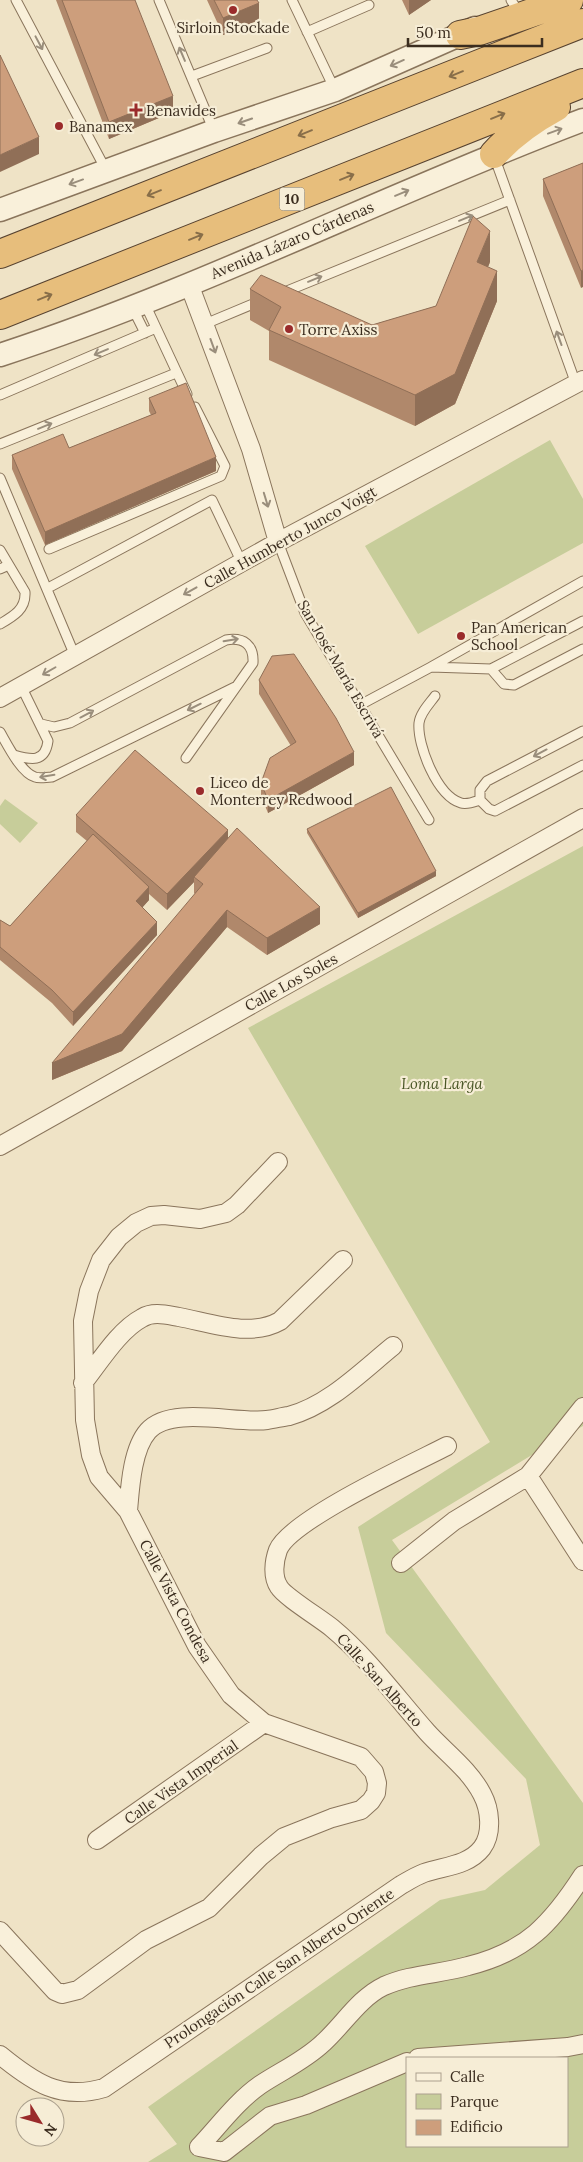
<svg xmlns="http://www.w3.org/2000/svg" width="583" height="2162" font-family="Lora,serif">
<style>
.green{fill:#c7cd9a;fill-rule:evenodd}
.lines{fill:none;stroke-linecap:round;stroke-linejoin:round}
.service-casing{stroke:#8a755c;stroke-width:11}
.minor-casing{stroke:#8a755c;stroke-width:20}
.tertiary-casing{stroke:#8a755c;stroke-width:25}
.trunk-casing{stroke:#584330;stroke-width:30}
.service{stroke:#f9f0da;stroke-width:9}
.minor{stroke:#f9f0da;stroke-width:18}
.tertiary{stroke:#f9f0da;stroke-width:22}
.trunk{stroke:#e7be7c;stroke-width:28}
.wall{fill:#b0886b}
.shaded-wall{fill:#906f57}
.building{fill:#cd9e7c;stroke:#906f57}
.oneway{stroke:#9a8e7c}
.oneway2{stroke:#886e49}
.poi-dot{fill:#9a2b2b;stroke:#f6edd6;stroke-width:2}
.labels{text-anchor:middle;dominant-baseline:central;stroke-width:4.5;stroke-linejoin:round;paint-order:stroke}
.shield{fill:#f6edd6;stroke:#736756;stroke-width:1}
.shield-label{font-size:14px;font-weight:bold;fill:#3b2d1f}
.poi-label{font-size:15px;fill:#3b2d1f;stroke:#f6edd6;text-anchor:start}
.street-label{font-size:15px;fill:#3b2d1f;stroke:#f6edd6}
.park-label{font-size:15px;font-style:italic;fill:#4a5726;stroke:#f6edd6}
</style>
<rect width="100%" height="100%" fill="#efe3c6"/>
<path class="green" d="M550 440 583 499V543L418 634 365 546Z
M5 799 38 823 20 843 0 824V806Z
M583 846V1426L540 1450 392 1540 583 1803V2162H148L177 2144 148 2107 440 1900 485 1890 540 1845 526 1779 386 1633 358 1527 490 1442 248 1028ZM407 2058H567V2146H407Z"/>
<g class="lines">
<defs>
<path id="service" d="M16 0 106 170
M159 0 214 131
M292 0 335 90
M511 0 516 8
M307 32 369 5
M192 76 267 48
M494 156 576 384
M282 293 510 200
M145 304 187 394
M132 307 145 333
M205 324 260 301
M0 395 156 328
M0 444 176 373
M0 478 75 656
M278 542 305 613 429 820
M49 549 221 476 225 466 195 407
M0 550 25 592C26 609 14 616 0 624
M0 569 9 565
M48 588 212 500 242 563
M431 667 583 581
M491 669 504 684 514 685 583 649
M435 696C430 703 420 713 419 723 417 745 437 796 461 803 467 805 474 802 480 800
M360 705 431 667 491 669 583 621
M41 724 54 727 70 723 226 640C244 637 254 645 253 663L186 758
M583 731 487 781 480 790V800L489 809 495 811 583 765
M0 732C7 744 21 773 35 777 40 779 46 777 52 777L235 687
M14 755C31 760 45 763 48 741L21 686"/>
<path id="minor" d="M189 284 251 449 278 542
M0 698 278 542 583 380
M0 1146 583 818
M83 1383C99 1363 119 1330 142 1318 153 1311 167 1315 179 1317 211 1323 250 1338 280 1321L343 1260
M528 1476 583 1561
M128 1511C130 1488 132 1449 148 1431 171 1405 236 1424 267 1420 274 1419 282 1417 289 1416 329 1405 361 1372 393 1346
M401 1563 454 1521 528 1476 583 1407
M97 1840 264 1723
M0 1931 55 1991 62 1994 78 1990 146 1940 209 1908 261 1856 284 1837 332 1818 361 1810 371 1801 376 1793 377 1783 374 1772 361 1757 264 1723 231 1695 197 1646 128 1511 99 1477 91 1455 85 1420 83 1321 89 1291 101 1260 119 1237 136 1223 151 1216 164 1215 200 1219 226 1213 237 1205 278 1162
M0 2055C33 2082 60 2101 104 2088L401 1885C408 1881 416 1876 424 1873 444 1866 468 1866 482 1848 493 1833 490 1809 482 1794 469 1769 445 1752 427 1732 396 1697 368 1658 332 1628 321 1619 284 1596 279 1587 272 1577 274 1561 278 1550 290 1520 414 1463 447 1446
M418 2058 568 2047 583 2044
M199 2147C218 2127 237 2101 260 2085 281 2071 304 2061 323 2043 343 2025 359 1998 384 1986 411 1974 440 1974 468 1966 526 1952 552 1923 583 1875
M199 2147 224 2152 270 2116 306 2105 407 2062"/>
<path id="tertiary" d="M0 210 214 131 335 90 475 28
M0 355C199 290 387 194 583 120"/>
<path id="trunk" d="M460 35 479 31 569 0
M494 154C512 134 532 120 556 107
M0 254 583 23
M0 315 583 83"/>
</defs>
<use href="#service" class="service-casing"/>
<use href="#minor" class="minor-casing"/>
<use href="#tertiary" class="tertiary-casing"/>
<use href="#trunk" class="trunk-casing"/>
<use href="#service" class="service"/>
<use href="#minor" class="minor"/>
<use href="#tertiary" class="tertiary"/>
<use href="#trunk" class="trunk"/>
</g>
<path class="wall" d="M56 0H135L173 112 109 139Z
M207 0H257L259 20 223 35Z
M402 0H431L409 15Z
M583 163 581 288 543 196V179Z
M490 262 488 267 497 301 455 404 415 426 269 360V331L250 320V289L372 325 436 306Z
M149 398 216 471 45 545 12 469V455L69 448 151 415 149 411Z
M259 680 354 765 268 813 261 796V783L291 746 259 694Z
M76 815 228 838 320 924 267 955 227 927 122 1051 52 1080 195 894 194 893V882L167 910 149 894V900L142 907 157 935 73 1026 52 1003 0 960V920L10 926 87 841 76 832Z
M307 829 436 876 358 918 307 833Z"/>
<path class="shaded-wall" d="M409 0H431L409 15Z
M259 3V20L223 35V18Z
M173 96V112L109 139V122Z
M39 137V154L0 172V155Z
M490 231V262L477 293V262Z
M583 270V287L581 288V271Z
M497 271V301L455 404 415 426V395Z
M216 457V471L45 545V532Z
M354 752V765L268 813V800Z
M228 830V846L194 877V882L167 910V894Z
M436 871V876L358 918V913Z
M149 887V900L136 915V901Z
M320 907V924L267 955V938Z
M227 910V927L122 1051 52 1080V1063Z
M157 922V935L73 1026V1012Z"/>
<path class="building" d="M62 0H135L173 96 109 122Z
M214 0H257L259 3 223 18Z
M0 55 39 137 0 155Z
M583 163V270L581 271 543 179Z
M473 216 490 231 477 262 497 271 455 374 415 395 269 330 281 307 250 289 261 275 372 325 436 306Z
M186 383 216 457 45 532 12 455 63 434 69 448 156 413 149 398Z
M294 654 336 718 354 752 268 800 261 783 270 758 296 742 259 680 272 656Z
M135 750 228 830 167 894 76 815Z
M391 787 436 871 358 913 307 829Z
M237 828 320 907 267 938 227 910 122 1034 52 1063 203 884 194 877Z
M93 834 149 887 136 901 157 922 73 1012 52 990 0 947V920L10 926Z"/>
<defs><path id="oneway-shaft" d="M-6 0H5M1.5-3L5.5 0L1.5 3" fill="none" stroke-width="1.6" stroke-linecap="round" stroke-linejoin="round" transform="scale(1.25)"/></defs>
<g class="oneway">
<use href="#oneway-shaft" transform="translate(39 43) rotate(62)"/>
<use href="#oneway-shaft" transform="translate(182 54) rotate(-113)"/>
<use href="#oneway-shaft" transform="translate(397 63) rotate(156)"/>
<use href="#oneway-shaft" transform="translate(245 121) rotate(161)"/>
<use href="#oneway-shaft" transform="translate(555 131) rotate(-20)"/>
<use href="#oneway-shaft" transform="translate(76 182) rotate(160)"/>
<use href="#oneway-shaft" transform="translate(402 193) rotate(-23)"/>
<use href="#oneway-shaft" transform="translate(466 218) rotate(-22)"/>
<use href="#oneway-shaft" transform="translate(315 279) rotate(-22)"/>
<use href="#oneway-shaft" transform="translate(559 338) rotate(-110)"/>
<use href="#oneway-shaft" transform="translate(213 346) rotate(70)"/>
<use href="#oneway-shaft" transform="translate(101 352) rotate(157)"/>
<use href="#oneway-shaft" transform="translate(45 426) rotate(-22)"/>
<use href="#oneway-shaft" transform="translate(266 500) rotate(73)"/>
<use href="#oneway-shaft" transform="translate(190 591) rotate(151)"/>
<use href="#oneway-shaft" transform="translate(231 640) rotate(-9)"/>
<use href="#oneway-shaft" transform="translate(49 671) rotate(150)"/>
<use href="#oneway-shaft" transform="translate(194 707) rotate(154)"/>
<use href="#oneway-shaft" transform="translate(87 714) rotate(-28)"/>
<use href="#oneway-shaft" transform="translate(540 753) rotate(152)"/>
<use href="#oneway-shaft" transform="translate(47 776) rotate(171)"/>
</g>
<g class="oneway2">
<use href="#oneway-shaft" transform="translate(456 74) rotate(158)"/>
<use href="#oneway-shaft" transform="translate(498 116) rotate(-22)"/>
<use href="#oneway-shaft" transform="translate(305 133) rotate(158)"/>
<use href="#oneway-shaft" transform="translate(347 177) rotate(-22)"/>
<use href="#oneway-shaft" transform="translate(154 193) rotate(158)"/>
<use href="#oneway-shaft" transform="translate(196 237) rotate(-22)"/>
<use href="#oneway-shaft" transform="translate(45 297) rotate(-22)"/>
</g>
<g class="poi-dot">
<circle cx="233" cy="10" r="5"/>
<path d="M133.5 102.5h5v5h5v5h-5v5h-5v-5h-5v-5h5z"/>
<circle cx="59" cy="126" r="5"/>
<circle cx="289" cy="329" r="5"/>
<circle cx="461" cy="636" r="5"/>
<circle cx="200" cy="791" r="5"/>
</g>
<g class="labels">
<rect class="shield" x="279.5" y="187.5" width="25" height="23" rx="4"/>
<g class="shield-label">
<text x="292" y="199">10</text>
</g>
<g class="poi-label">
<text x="233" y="27" text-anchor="middle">Sirloin Stockade</text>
<text x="146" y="110">Benavides</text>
<text x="69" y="126">Banamex</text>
<text x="299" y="329">Torre Axiss</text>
<text x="471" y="627">Pan American<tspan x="471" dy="17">School</tspan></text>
<text x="210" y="782">Liceo de<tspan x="210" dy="17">Monterrey Redwood</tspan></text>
</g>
<g class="street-label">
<text transform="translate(292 240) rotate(-23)">Avenida Lázaro Cárdenas</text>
<text transform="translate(290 537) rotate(-29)">Calle Humberto Junco Voigt</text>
<text transform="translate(341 669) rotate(60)">San José María Escrivá</text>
<text transform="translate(291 982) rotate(-29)">Calle Los Soles</text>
<text transform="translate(176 1601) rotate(62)">Calle Vista Condesa</text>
<text transform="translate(380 1680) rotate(48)">Calle San Alberto</text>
<text transform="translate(181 1782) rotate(-35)">Calle Vista Imperial</text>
<text transform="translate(279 1968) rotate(-34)">Prolongación Calle San Alberto Oriente</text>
</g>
<g class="park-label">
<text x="442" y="1083">Loma Larga</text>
</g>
</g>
<rect x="406" y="2057" width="162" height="90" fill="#f6edd6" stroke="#aba08d"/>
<rect x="416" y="2073" width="25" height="8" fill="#f9f0da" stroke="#aba08d"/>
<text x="450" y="2082" font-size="15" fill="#3b2d1f">Calle</text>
<rect x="416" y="2094" width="25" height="15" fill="#c7cd9a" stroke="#aba08d"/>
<text x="450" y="2107" font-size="15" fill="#3b2d1f">Parque</text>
<rect x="416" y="2120" width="25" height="15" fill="#cd9e7c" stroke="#aba08d"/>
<text x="450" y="2132" font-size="15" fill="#3b2d1f">Edificio</text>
<g transform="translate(40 2122) rotate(127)"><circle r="24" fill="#f6edd6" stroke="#aba08d"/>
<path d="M0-4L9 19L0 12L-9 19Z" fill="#9a2b2b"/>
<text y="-8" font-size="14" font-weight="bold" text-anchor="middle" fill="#3b2d1f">N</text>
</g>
<path d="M408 38v8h134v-8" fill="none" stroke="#3b2d1f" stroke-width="2.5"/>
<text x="416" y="38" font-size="15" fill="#3b2d1f" stroke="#f6edd6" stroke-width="4" paint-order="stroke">50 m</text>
</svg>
